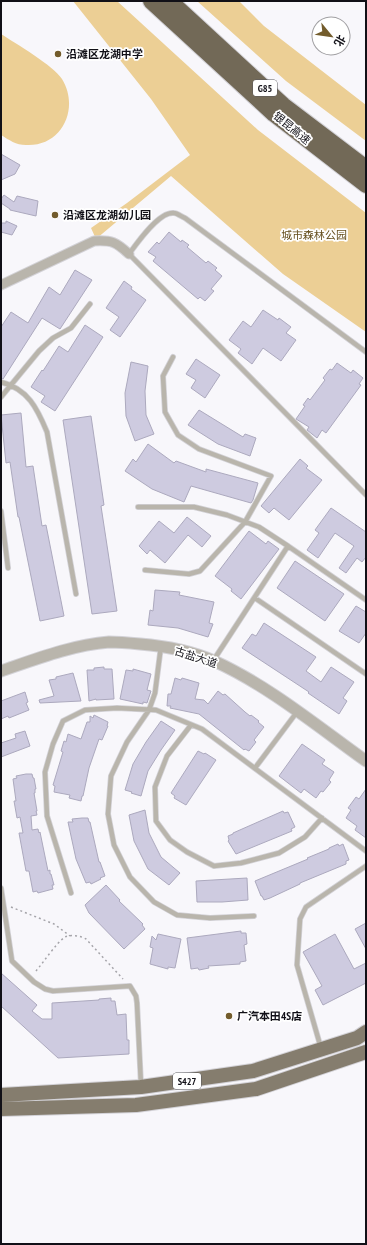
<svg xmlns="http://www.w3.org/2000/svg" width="367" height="1245" font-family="'PT Sans Narrow','Noto Sans SC',sans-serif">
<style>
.green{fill:#eccf95}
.building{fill:#cecbe0;stroke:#aca9be}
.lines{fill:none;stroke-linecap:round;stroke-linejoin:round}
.service-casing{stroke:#d3d2d7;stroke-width:6}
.minor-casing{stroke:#d3d2d7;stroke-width:11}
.tertiary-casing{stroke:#d3d2d7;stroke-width:13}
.primary-casing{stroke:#d3d2d7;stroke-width:16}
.motorway-casing{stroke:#d3d2d7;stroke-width:18}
.path{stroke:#a6a5aa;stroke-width:1.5;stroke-dasharray:2 3;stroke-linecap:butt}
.service{stroke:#b9b5ac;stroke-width:4.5}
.minor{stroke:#b9b5ac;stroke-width:9}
.tertiary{stroke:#b9b5ac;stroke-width:11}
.primary{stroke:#857d6e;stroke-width:14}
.motorway{stroke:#726957;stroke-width:16}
.poi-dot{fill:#735c2c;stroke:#fff;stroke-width:1.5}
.labels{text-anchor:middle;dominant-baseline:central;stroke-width:3.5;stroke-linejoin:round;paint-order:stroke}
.shield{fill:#fff;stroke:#58585d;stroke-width:1}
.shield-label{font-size:10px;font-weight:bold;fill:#111017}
.poi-label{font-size:11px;font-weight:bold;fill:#111017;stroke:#fff;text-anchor:start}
.street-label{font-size:11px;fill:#111017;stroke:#fff}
.park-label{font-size:11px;fill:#654e1d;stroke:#fff}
</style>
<rect width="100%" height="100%" fill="#f8f7fb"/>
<path class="green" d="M73 1H117L258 130 366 213V332L283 274 171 176 96 239 91 228 127 203 190 155 151 99Z
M197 1H239L264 26 366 105V141L286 81Z
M1 34C15 43 54 66 62 79 80 108 62 147 26 145 16 145 9 140 1 135Z"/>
<path class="building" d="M1 154 20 165 15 174 1 180Z
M4 195 14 202 17 196 38 201 36 216 10 210V209L1 203V199Z
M6 221 17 226 12 235 1 232V223H6Z
M169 232 181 242 182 240 189 245 187 247 206 263 208 261 217 268 215 270 222 276 211 289 214 291 205 301 200 297 198 299 153 261 156 257 148 252 157 242 159 244Z
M75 270 92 280 60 329 42 318 3 379 1 378V327L11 312 28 323 49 287 60 295Z
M124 281 132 287 131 289 146 300 120 337 110 330 119 317 106 308Z
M263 310 278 320 279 318 291 327 286 333 296 340 281 361 263 348 252 364 238 353 241 349 229 340 243 321 251 327Z
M85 325 103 337 55 411 41 402 45 396 31 387 42 370 43 371 59 346 68 352Z
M196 359 220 375 205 398 191 388 196 380 186 374Z
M131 362 148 366 145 391 146 415 154 434 135 441 126 416 125 393Z
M337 363 351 373 353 370 363 378 359 384 361 385 326 433 322 430 317 438 307 430 309 427 296 419 305 406 303 405 308 398 310 400 325 380 323 378 330 369 332 370Z
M199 410 243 437 245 434 256 438 250 456 218 444 188 425Z
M21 413 26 467 33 466 42 526 46 525 64 616 40 621 19 517H18L10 462 6 463 1 415Z
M91 416 104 505 101 506 117 611 92 614 63 420Z
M148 444 174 463 176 461 206 472V469L258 483 253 500 251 503 191 486 184 502 152 489 125 471 133 459 136 462Z
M300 459 308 466 306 468 322 480 289 520 274 508 269 513 261 506Z
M331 508 366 532V557L362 562 357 558 346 573 339 568 354 546 335 533 318 558 307 550 319 533 315 530Z
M187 517 211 536 202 547 188 535 165 563 150 550 147 554 139 546 159 521 174 533Z
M249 531 266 544 268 541 279 549 241 599 231 591 232 589 215 576Z
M295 561 344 594 325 621 277 588Z
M155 590 180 592 179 595 214 602 209 623 213 624 208 637 178 628 148 625 150 610 153 611Z
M356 606 366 612V633L359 643 339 631Z
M264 623 316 657 306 671 321 682 331 667 354 682 343 698 347 701 339 714 308 693 309 692 242 648 252 634 256 636Z
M104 667V669H112L114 699 96 700V699L89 701 87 670H94V668Z
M133 669 151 674 147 690 151 691 147 703 143 702V704L120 699 126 670 133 671Z
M73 673 81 701 40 703 39 700 54 696 49 680 56 679V677Z
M175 678 181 680 182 678 199 683 195 699 204 700 208 704 218 691 223 695 225 694 245 712 250 716 251 715 259 721 258 722 264 727 254 740 256 742 249 751 245 749 244 750 199 714 170 708 171 706H167L168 694H171Z
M25 692 28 702 26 703 29 710 9 718 8 716 1 719V701Z
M94 715 108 722 107 726H108L102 740 99 739 89 768 83 796H82L81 801 69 798 70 795 54 792 55 786 53 785 63 752 61 751 64 741 66 742 68 734 81 739 87 722H90V716L93 718Z
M161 721 175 730 161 750 148 771 141 796 131 793 132 792 125 790 133 764 146 742Z
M25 731 30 746 1 757V743L16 738 15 734Z
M302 744 325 760 322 764 334 772 329 780 331 782 323 792 321 791 316 798 304 789 301 793 279 776Z
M198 751 204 754 205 753 216 760 186 805 174 798 175 796 171 793Z
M26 774H32L33 778H34L36 789H35V793H34L37 811H36L37 815 31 816 32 830 38 829 39 833 40 832 48 871 50 870V874H51L54 885H52L53 889 38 893 37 891 33 892 29 871H26L19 833H23L20 817 17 818 14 801H16L13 779 17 778 16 776Z
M366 789V838L355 830 357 826 346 818 351 810 348 808 356 797 359 799Z
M145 810 149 833 161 857 180 873 169 885 148 869 134 841 129 815Z
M283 811 284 813 288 812 295 827 291 829 292 831 236 854 228 841 229 840 228 836 233 834V833Z
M82 818H88L89 822H90L99 862H100L105 876 100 878 101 879 91 884 90 882 86 883 76 859 68 822H73L72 819Z
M338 844 339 846 343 844 349 860 346 861V864L300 883V884L270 898 264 900 262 896H261L255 881 308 859 307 858 329 849V848Z
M247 878 248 900 222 902H197L196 881Z
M106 885 120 900 119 901 143 924 142 925 145 929 124 949 89 913 85 905Z
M366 923V949L355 929Z
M241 931V933H246L247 944 244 945 246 961 240 962V964L208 966 209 968 199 970 198 968 191 969 187 938Z
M158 934 181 939 175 968 168 967V969L150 964 153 948 150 947 152 936 156 940Z
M335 934 354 969 366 963V983L323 1005 315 990 322 986 303 952Z
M1 973 37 1005 32 1011 42 1019H52V1003L99 1000V999L111 998V1001H115L117 1015 126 1014 127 1040H129V1054L58 1058 1 1006Z"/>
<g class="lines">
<defs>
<path id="service" d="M366 352 185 218C182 217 177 213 174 213 159 211 137 243 129 254L366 495
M1 382C28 389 37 408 47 432L76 594
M1 397 39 351 53 338 71 328 90 304
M138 507H194L227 515 259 527 288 546
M1 511 8 568
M145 570 189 574 200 571 245 522 271 476 199 449 178 435 165 412 163 376 173 357
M255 598 366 674
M161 646 155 693 149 710 127 742 111 776 108 814 114 845 130 877 154 902 177 915 210 918 254 916
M213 661 288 546 366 600
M191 725 167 756 155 787 156 821 170 840 187 852 214 866 241 863 279 853 305 837 322 818
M255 768 297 712
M1 888 12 961 34 982 45 989 53 991 130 986 136 996 137 1003 141 1085
M71 893 47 816 45 772 53 744 63 721 85 710 117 708 156 710 202 729 366 851
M321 1048 297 965 300 919 306 907 366 866"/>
<path id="minor" d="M1 285 94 241C112 240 116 242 129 254"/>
<path id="tertiary" d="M1 671C36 659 72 645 109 642 119 642 130 643 140 644 165 646 191 651 214 661 269 686 317 726 366 761"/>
<path id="primary" d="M1 1095 141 1087 253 1071 357 1038 366 1032
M1 1109 136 1105 256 1089 366 1052"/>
<path id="motorway" d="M151 1 274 114 366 185
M170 1 283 105 366 168"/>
</defs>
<use href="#service" class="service-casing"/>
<use href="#minor" class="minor-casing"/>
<use href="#tertiary" class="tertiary-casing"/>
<use href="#primary" class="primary-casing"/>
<use href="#motorway" class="motorway-casing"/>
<path class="path" d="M11 907 54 924 70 936
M36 971C43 963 57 942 65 937 71 934 81 936 86 939L123 979"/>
<use href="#service" class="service"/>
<use href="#minor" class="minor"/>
<use href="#tertiary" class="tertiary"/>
<use href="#primary" class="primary"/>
<use href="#motorway" class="motorway"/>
</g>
<g class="poi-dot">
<circle cx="58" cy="54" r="4"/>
<circle cx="55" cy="215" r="4"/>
<circle cx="229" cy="1016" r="4"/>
</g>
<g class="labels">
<g class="shield">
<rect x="253" y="80" width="24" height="16" rx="3"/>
<rect x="173" y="1073" width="28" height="16" rx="3"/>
</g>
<g class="shield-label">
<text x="265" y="88">G85</text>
<text x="187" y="1081">S427</text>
</g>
<g class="poi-label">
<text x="66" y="54">沿滩区龙湖中学</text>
<text x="63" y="215">沿滩区龙湖幼儿园</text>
<text x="237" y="1016">广汽本田4S店</text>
</g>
<g class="street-label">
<text transform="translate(292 128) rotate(39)">银昆高速</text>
<text transform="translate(196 657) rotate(18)">古盐大道</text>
</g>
<g class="park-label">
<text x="314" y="235">城市森林公园</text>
</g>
</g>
<rect width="367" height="1245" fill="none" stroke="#111017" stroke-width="4"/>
<g transform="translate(331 36) rotate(119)"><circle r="19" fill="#ffffff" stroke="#a09fa2"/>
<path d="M0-3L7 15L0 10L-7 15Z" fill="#735c2c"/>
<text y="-6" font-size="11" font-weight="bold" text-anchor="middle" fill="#111017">北</text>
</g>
</svg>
